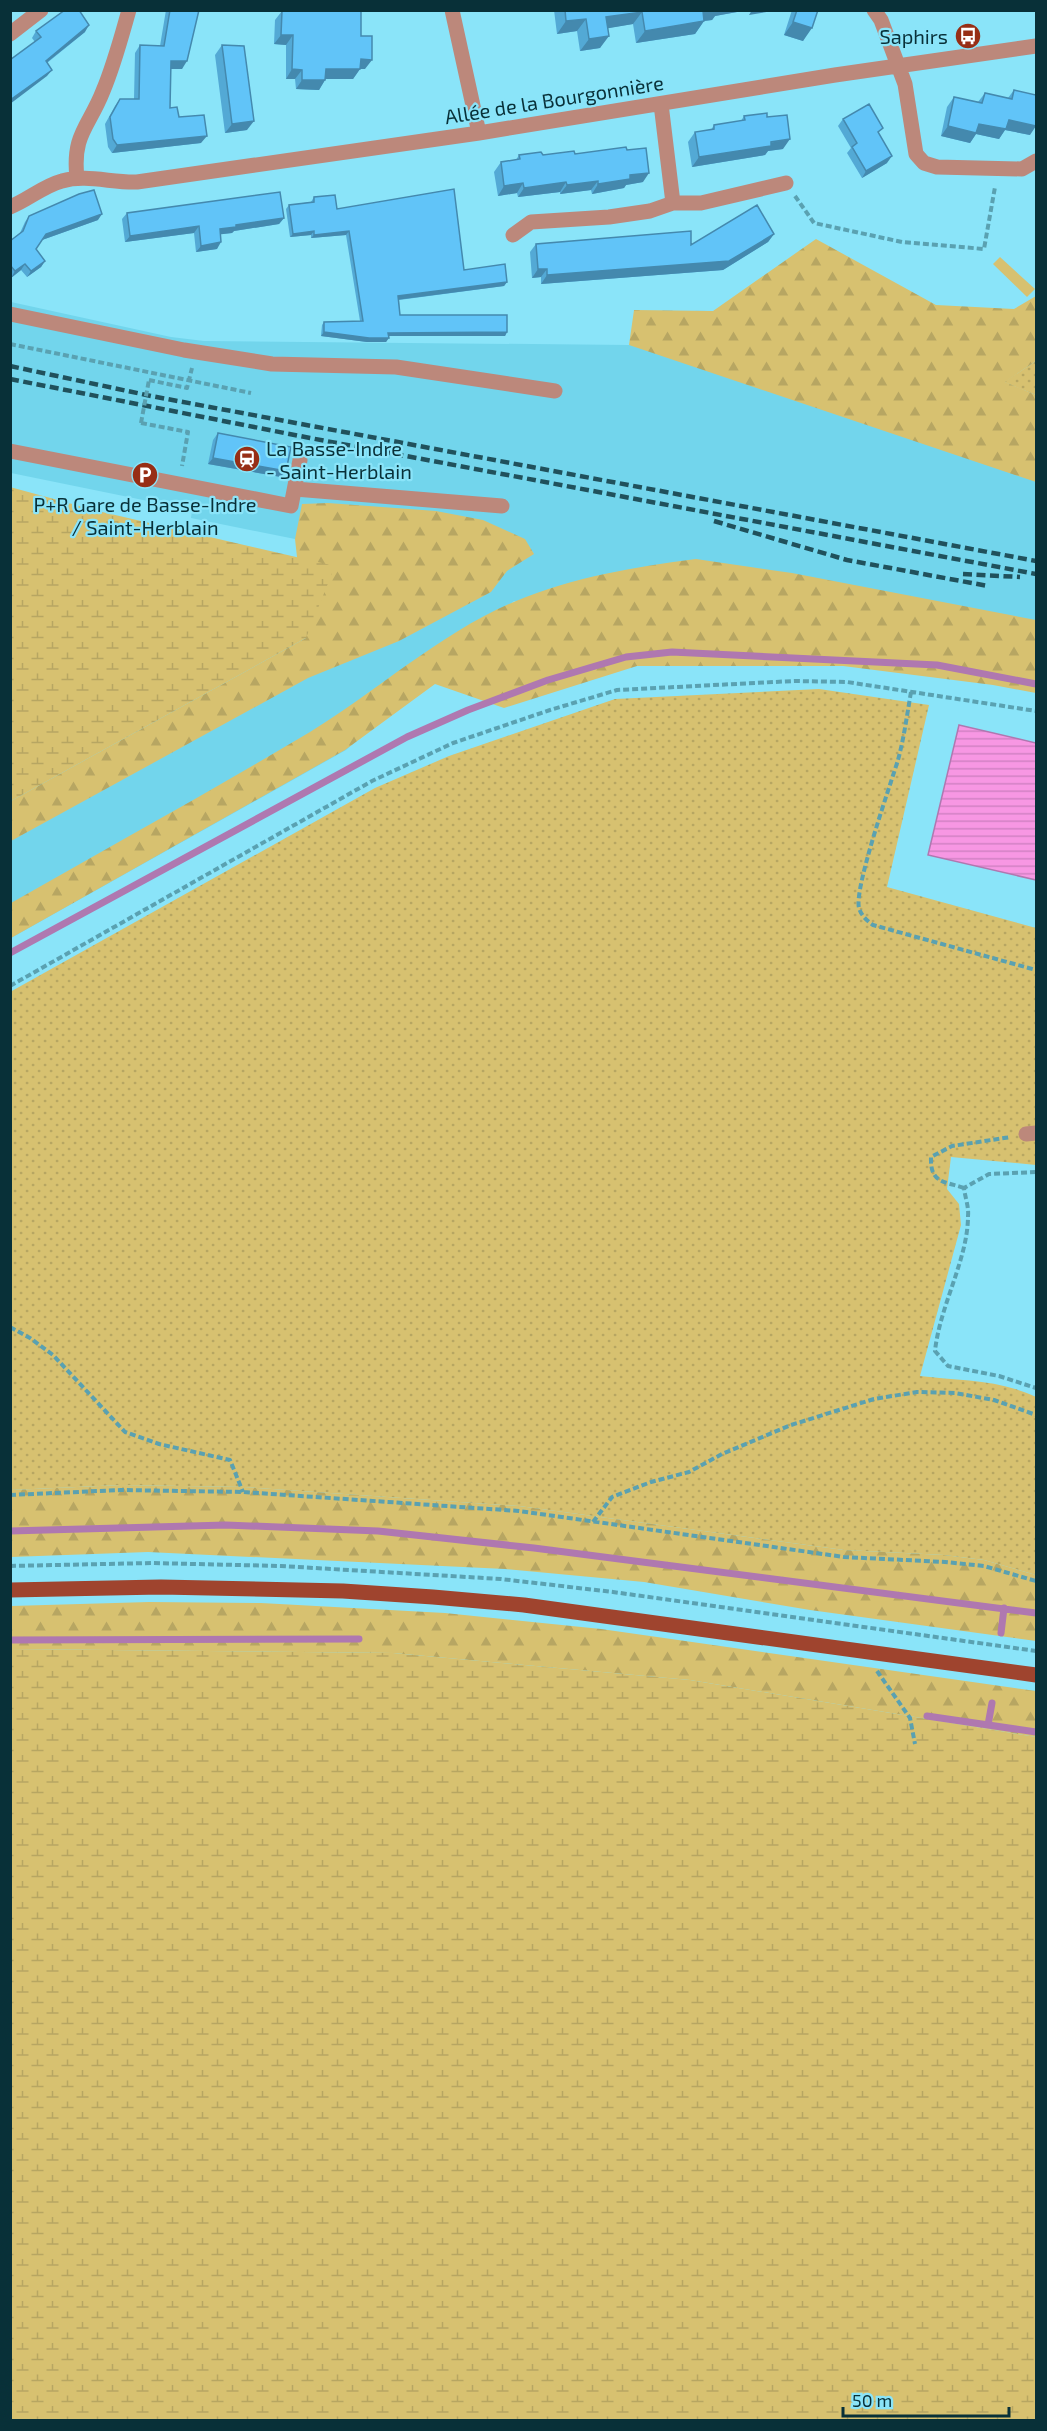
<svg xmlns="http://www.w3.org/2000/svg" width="1047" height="2431" font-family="'Exo 2',sans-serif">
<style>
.built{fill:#72d5ec}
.grass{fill:url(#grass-dots)}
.forest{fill:url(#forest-firs)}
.wetland{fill:url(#wetland-marsh)}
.garden{fill:#d7c170}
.water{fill:url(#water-rules);stroke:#af78b0;stroke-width:1.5}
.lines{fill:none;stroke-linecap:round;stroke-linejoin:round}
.stream{stroke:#af78b0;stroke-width:7}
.path{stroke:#5aa1b1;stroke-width:4;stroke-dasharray:6 3;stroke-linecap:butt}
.minor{stroke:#bc887b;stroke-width:15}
.major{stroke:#9f442e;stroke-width:15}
.rail{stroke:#20515c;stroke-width:4.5;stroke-dasharray:9 4.5;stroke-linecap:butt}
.path-bridge{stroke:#5aa1b1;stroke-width:4;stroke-dasharray:6 3;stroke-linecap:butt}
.wall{fill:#53a9d5}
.shaded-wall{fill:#4489ae}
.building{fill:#61c4f8;stroke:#4489ae;stroke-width:1.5}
.labels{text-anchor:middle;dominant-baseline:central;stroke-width:4.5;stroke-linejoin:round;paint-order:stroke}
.poi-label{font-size:20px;fill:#083038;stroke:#8ae4f9;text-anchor:end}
.street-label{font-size:20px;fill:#083038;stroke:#8ae4f9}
</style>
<defs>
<pattern id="grass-dots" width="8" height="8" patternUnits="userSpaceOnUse" patternTransform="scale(1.5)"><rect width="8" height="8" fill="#d7c170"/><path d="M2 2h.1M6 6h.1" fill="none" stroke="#b7a662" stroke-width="1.8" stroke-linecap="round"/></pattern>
<pattern id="forest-firs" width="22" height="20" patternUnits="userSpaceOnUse" patternTransform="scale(1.5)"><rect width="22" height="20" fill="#d7c170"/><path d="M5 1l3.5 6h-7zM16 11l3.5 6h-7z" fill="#b7a662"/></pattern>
<pattern id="wetland-marsh" width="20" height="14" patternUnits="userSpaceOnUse" patternTransform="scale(1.5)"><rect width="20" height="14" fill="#d7c170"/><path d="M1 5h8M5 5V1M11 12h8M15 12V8" fill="none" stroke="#b7a662"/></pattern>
<pattern id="water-rules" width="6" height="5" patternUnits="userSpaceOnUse" patternTransform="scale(1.5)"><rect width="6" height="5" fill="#f797e3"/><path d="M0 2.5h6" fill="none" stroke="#d282c4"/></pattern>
</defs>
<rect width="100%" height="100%" fill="#8ae4f9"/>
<path class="built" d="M11 302 171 337 204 341 629 345 713 311 1036 460V666L514 601 346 750 11 938V801L306 638 369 530 295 539 191 518 192 510 11 473Z"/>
<path class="grass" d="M1036 361V395L1004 382Z
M819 689 929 705 887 887 1036 928V1165L951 1157 947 1189 959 1204 961 1225 920 1376C959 1381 999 1379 1036 1397V1575L984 1560 944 1555 844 1550 519 1506 244 1487 121 1485 11 1490 10 992 375 788 449 756 615 699Z"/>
<path class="forest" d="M816 239 936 305 1014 309 1036 296V361L1005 382 1036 395V482L629 345 634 310 713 311Z
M328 503 436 511 483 520 525 539 534 554 507 571 491 592 399 641 308 678 11 841V801L306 638 295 539 302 504Z
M696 559 792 573 1036 620V693L993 685 843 666H637L504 708 435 684 345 750 11 938V903C111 846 211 791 310 732 377 691 443 631 516 601 573 577 635 567 696 559Z
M121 1485 244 1487 519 1506 844 1550 944 1555 984 1560 1036 1575V1641L810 1610 644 1582 505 1569 148 1552 11 1557V1490Z
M149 1602 261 1603 445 1613 601 1629 1036 1691V1737L690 1680 393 1653 11 1649V1606Z"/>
<path class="wetland" d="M10 487 98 511 335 566 306 638 11 801Z
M11 1649 393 1653 690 1680 1036 1737V2420H11Z"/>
<path class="garden" d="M1000 257 1035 289 1027 297 993 264Z"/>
<path class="water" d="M959 725 1036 743V880L928 855Z"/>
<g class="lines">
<path class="stream" d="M10 953 407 737 468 710 548 680 626 657 672 652 937 665 1036 684
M10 1531 226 1525 378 1531 534 1548 1036 1613
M1001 1633 1004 1608
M10 1640 359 1639
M927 1716 1036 1732
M988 1725 992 1703"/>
<path class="path" d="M795 196 814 223 902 242 984 249 995 187
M10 344 251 393
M149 380 187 388 192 368
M141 423 188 432 182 466
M911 692C907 715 904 738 898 760 890 786 854 888 859 908 861 915 867 921 873 925L1036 970
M10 986 372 781 453 743 550 710 617 690 794 681 847 682 1036 711
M1036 1172 989 1174 964 1188C965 1197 969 1207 968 1216 968 1259 940 1305 935 1351L948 1366 999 1376 1036 1388
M964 1188C943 1181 930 1183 931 1157L952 1146 1011 1137
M10 1327 30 1338 53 1355 125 1432 159 1444 230 1460 243 1492
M10 1495 121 1490 243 1492 519 1511 844 1557 945 1562 984 1566 1036 1581
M593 1522 612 1497 651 1482 689 1472 722 1454 791 1425 874 1399 917 1392 955 1393 994 1400 1036 1415
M10 1566 152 1563 281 1566 501 1579 613 1592 1036 1651
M877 1671 910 1718 915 1744"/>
<path class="minor" d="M452 10 479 133
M874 10 881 20 905 84 916 154 924 163 937 167 1022 169 1036 161
M10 34 41 10
M661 104 673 203
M77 178C72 134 89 127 103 91 114 65 121 38 129 10
M10 207C28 200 43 186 62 181 86 174 112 183 137 182L479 133 835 75 1036 46
M513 235 531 222 609 217 650 211 673 203H701L786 183
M10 314 184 350 272 364 396 367 555 391
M10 451 291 506 300 460
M295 489 502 506
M1026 1134 1036 1133"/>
<path class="major" d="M10 1590 161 1587 343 1591 433 1597 524 1605 1036 1675"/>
<path class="rail" d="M10 366 151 396 1036 561
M10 379 310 438 1036 574
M714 521 847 560 988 586
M963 574 1020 577"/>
<path class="path-bridge" d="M141 423 149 380"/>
</g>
<path class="wall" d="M166 10H199L182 69H171L170 108 201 143 112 153 108 147 105 124 115 106 120 99H134L135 53 140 45 160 46Z
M554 10H748L715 16 712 20 704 21 695 34 636 43 633 24 608 28 600 48 580 51 577 31 557 34Z
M792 10H818L803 41 784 35Z
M282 11 361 36 365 69H360L353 79H326L325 80 319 90 296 89 295 79H286V45L274 44 275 20Z
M36 31 85 32 47 63V76L35 42 32 38Z
M222 45 247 130 225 133 215 55Z
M1014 90 1030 135 1005 130 999 139 976 134 970 143 941 136 947 107 954 97 978 102 985 93 1008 98Z
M744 116 767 117 783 149 768 151 765 155 692 167 688 142 695 132 711 130 714 125 741 121Z
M843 119 879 134 887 163 862 178 847 153 851 148 838 126Z
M627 150 643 182 626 185 624 188 592 194 591 190 560 194V192L518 197 517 193 498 196 494 172 501 162 516 160 519 155 575 154Z
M314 197 464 270 507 282 504 286 399 300 400 315 507 332 505 336H389L386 342H367L321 336 322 325 324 322 360 321 346 235 311 238V235L290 237 286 209 289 205 311 202Z
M127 213 284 218 279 224 234 231 232 233 220 234 217 249 196 252 194 233 125 242 122 219Z
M29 216 98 220 42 240 36 249 45 261 41 267 27 277 21 270 11 278 10 241 20 233 25 222Z
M774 234 768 242 723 270 541 284V277L532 278 530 252 536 244 691 245Z
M218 433 286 471 281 477 208 464 213 440Z"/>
<path class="shaded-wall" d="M748 10 715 16 712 20 704 21 695 34 636 43 645 31 703 11Z
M752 10H779L749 15Z
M642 12 633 24 598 30 606 17Z
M586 19 577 31 557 34 566 21Z
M793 22 812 28 803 41 784 35Z
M89 25 85 32 41 67 46 61Z
M281 35H293L286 45 274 44Z
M609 36 600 48 580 51 589 39Z
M361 59 372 60 365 69H360L353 79H319L326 69Z
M171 61H187L182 69H166Z
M292 69 302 70 295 79H286Z
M52 70 47 76 10 104V100Z
M302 80H325L319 90 296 89Z
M1009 120 1036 126 1030 135 1005 130 999 139 976 134 970 143 941 136 948 126Z
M254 121 247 130 225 133 232 124Z
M207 136 201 143 112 153 117 145Z
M790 139 783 149 768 151 765 155 692 167 699 157Z
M892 156 887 163 862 178 866 171Z
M649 173 643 182 626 185 624 188 592 194 598 184 630 175Z
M598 181 591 190 560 194 567 185Z
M566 182 560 192 518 197 524 188Z
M523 183 517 193 498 196 504 186Z
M102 214 98 220 42 240 46 234Z
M284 218 279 224 234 231 232 233 215 235 220 229 236 225Z
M199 226 194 233 125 242 130 236Z
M314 231 311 235 290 237 293 234Z
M349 231 346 235 311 238 314 235Z
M774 234 768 242 723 270 541 284 547 275Z
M221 242 217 249 196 252 201 246Z
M45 261 41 267 27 277 31 271Z
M25 264 21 270 11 278 15 271Z
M538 269H547L541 277 532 278Z
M507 282 504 286 396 300 398 296Z
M324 332 389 338 386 342H367L321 336Z
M507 332 505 336H386L388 333Z
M213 458 286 471 281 477 208 464Z"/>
<path class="building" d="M65 10H79L89 25 46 61 52 70 10 100V60L41 37 36 31Z
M170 10H199L187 61H171L170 108 177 107 179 117 204 115 207 136 117 145 113 139 110 117 120 99H139L140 45 164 46Z
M361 10V36H372V60L361 59 360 69H326L325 80H302V70L292 69 293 35H281L282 11Z
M565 10H704L703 11 704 21 645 31 642 12 606 17 609 36 589 39 586 19 566 21Z
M797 10H818L812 28 793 22Z
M222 45 244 46 254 121 232 124Z
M1014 90 1036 95V126L1009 120 1006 129 979 124 976 133 948 126 954 97 982 103 985 93 1012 99Z
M869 104 883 128 878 132 892 156 866 171 852 147 857 143 843 119Z
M767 113V117L787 115 790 139 771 142V146L699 157 695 132 714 129V125L745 120 744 116Z
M626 147 627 150 646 148 649 173 630 175V179L598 184V181L567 185 566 182 524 188 523 183 504 186 501 162 520 159 519 155 541 152 543 155 574 151 575 154Z
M454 189 464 270 505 264 507 282 398 296 400 315H507V332L388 333 389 338H369L324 332V322L363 321 349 231 314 235V231L293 234 289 205 314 202V197L335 195 337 209Z
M94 190 102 214 46 234 36 249 45 261 31 271 25 264 15 271 10 265V241L23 231 29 216 79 194Z
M280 192 284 218 236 225V227L220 229 221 242 201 246 199 226 130 236 127 213Z
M757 205 774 234 729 261 547 275V269H538L536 244 691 231V245Z
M218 433 291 447 286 471 213 458Z"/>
<defs>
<symbol id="bus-disc" viewBox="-11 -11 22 22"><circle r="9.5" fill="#972e15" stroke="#8ae4f9"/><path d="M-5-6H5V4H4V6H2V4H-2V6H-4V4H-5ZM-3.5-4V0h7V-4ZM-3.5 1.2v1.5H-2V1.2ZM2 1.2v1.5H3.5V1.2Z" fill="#fff"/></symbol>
<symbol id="station-disc" viewBox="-11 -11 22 22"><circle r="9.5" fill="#972e15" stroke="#8ae4f9"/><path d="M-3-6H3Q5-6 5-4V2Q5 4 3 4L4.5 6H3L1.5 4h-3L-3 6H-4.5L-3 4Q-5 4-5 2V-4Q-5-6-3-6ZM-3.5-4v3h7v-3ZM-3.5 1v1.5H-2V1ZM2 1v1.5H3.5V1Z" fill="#fff"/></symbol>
<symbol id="parking-disc" viewBox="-11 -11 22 22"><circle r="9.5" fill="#972e15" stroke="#8ae4f9"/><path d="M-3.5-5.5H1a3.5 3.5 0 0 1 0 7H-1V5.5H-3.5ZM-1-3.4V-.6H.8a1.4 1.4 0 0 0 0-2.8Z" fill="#fff"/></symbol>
</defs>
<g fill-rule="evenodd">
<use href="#bus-disc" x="953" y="21" width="30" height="30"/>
<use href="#station-disc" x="232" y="444" width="30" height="30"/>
<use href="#parking-disc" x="130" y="460" width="30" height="30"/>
</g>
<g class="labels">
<g class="poi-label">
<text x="948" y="36">Saphirs</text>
<text x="266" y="448" text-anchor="start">La Basse-Indre<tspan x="266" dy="23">- Saint-Herblain</tspan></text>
<text x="145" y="504" text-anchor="middle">P+R Gare de Basse-Indre<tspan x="145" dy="23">/ Saint-Herblain</tspan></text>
</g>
<g class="street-label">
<text transform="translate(554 99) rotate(-9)">Allée de la Bourgonnière</text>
</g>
</g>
<rect width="1047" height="2431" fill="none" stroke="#083038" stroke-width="24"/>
<path d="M843 2407v9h166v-9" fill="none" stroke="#083038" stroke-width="3"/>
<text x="852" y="2407" font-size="18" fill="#083038" stroke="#8ae4f9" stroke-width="4.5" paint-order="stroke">50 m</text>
</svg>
